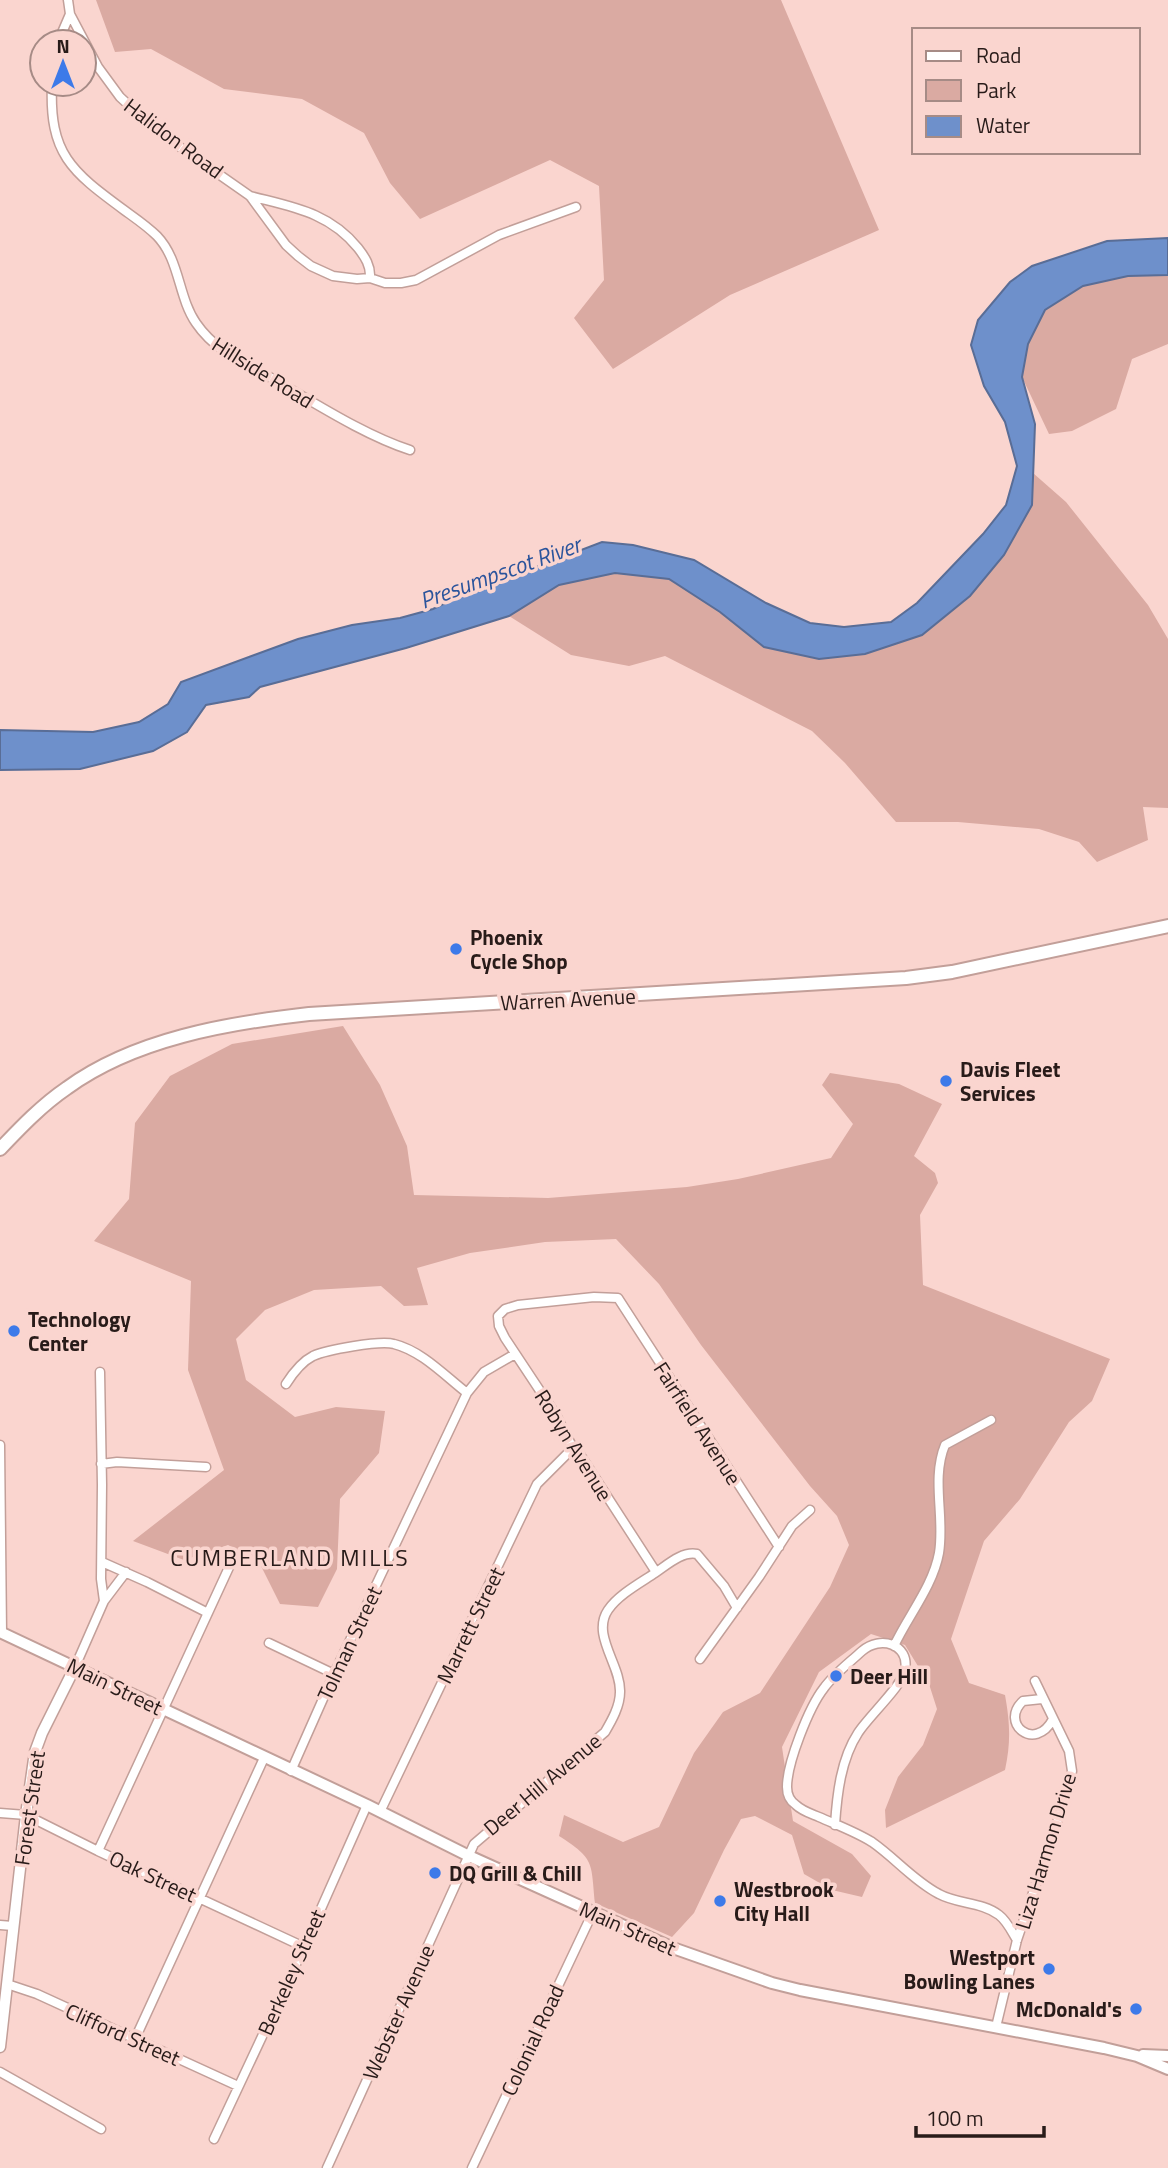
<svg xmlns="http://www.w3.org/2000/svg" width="1168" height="2168" font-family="'Titillium Web',sans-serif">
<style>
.green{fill:#daaaa2}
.water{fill:#6e90cb;stroke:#596d96;stroke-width:2}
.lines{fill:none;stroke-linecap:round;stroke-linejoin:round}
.minor-casing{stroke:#c29f99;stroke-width:11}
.tertiary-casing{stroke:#c29f99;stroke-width:13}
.secondary-casing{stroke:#c29f99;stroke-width:14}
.primary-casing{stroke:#c29f99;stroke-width:16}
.minor{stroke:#fff;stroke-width:8}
.tertiary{stroke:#fff;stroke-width:10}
.secondary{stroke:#fff;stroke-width:10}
.primary{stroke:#fff;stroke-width:12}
.poi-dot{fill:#3d7ae9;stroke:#fad5cf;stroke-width:2.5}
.labels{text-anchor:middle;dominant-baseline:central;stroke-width:7;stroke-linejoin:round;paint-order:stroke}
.street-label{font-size:21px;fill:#281b19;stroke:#fad5cf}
.poi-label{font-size:21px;font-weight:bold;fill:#281b19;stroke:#fad5cf;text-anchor:start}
.water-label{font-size:23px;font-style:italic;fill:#2b549c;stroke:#fad5cf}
.neighbourhood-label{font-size:23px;letter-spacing:2px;fill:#281b19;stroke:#fad5cf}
</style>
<rect width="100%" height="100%" fill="#fad5cf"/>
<path class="green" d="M96 0H781L879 230 730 295 613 369 574 318 604 280 599 186 550 160 420 219 390 183 364 133 302 99 224 89 151 49 115 52Z
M1168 275V344L1132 359 1116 409 1072 431 1049 434 1022 377 1028 344 1045 310 1083 286 1128 276Z
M1033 473 1066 502 1148 605 1168 639V808L1143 807 1148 840 1097 862 1079 842 1039 829 958 822H896L845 763 812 731 665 656 629 666 571 655 509 616 559 585 615 573 669 579 720 612 764 647 865 654 1032 505Z
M343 1026 380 1085 407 1146 414 1195 548 1198 687 1187 738 1179 831 1158 853 1124 822 1085 830 1073 899 1084 942 1104 914 1156 935 1173 938 1183 920 1215 923 1285 1110 1359 1092 1401 1069 1422 1020 1499 984 1541 951 1639 969 1683 1005 1695C1010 1723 1011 1742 1005 1770L886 1828 885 1810 898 1777 923 1745 937 1709 929 1684 905 1645 871 1634 819 1672 782 1747 793 1821 852 1854 871 1876 862 1897 832 1890 804 1874 792 1835 755 1816 741 1819 724 1850 694 1913 672 1937 595 1903C591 1862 595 1859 559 1836L564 1815 623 1842 659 1827 694 1753 723 1712 760 1693 830 1587 849 1545 837 1516 810 1486 701 1345 659 1284 616 1239 545 1242 470 1253 417 1268 428 1305 404 1306 381 1286 314 1290 265 1310 236 1339 246 1380 295 1417 336 1407 385 1411 379 1453 340 1499 337 1569 318 1607 280 1604 258 1560 228 1545 184 1560 133 1541 224 1470 188 1370 191 1281 94 1241 129 1199 135 1123 170 1076 232 1044Z"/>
<path class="water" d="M1168 238V275L1128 276 1083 286 1045 310 1028 344 1022 377 1035 424 1032 505 1004 555 970 596 922 635 865 654 819 659 764 647 720 612 669 579 615 573 559 585 509 616 406 648 260 687 249 697 206 705 187 732 153 751 80 769 0 770V730L93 732 139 722 168 704 181 682 298 639 352 625 400 618 433 609 499 577 542 565 602 542 633 545 694 560 766 603 810 623 844 627 891 622 917 603 983 534 1006 505 1017 466 1005 422 984 386 971 345 978 320 1010 282 1032 266 1107 241Z"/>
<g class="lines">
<defs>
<path id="minor" d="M68 0 70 14 98 67 120 97 157 131 250 196 286 245 298 256 311 266 333 276 357 279 370 278 385 283H401L416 280 499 235 576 207
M58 42 70 14
M52 84C49 154 71 171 124 210 135 218 147 226 157 236 180 260 178 297 196 323 215 351 244 363 273 379 315 403 364 435 410 450
M250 196C292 207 329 212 358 248 365 257 371 266 370 278
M286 1384C293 1373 301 1362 313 1356 326 1350 380 1340 394 1344 422 1351 445 1376 467 1393
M0 1445 2 1633
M101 1464 117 1462 206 1467
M102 1562 147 1582 208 1613
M656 1572 579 1453 573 1448 556 1415 505 1338 499 1326 498 1316 505 1309 518 1305 594 1297 618 1298 779 1547
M104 1601 126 1572
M269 1643 334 1674
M894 1646C908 1616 933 1586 939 1553 945 1517 931 1479 945 1445L991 1420
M700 1659 759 1577 792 1526 810 1510
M75 1667 104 1601 101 1579 102 1485 100 1372
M1042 1699 1023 1701C999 1723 1035 1753 1053 1719
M291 1771 334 1674 467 1393 484 1372 515 1354
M380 1812 537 1484 573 1448
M0 1813 26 1815 98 1851 304 1947
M835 1825C837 1794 841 1759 858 1733 868 1717 903 1685 905 1670 910 1644 880 1635 862 1651 849 1663 834 1674 824 1688 809 1707 787 1763 787 1787 787 1794 790 1801 796 1805 802 1811 812 1814 819 1817 837 1825 856 1832 872 1842 895 1858 914 1881 939 1894 957 1904 982 1902 999 1915 1007 1921 1012 1932 1017 1940
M98 1851 231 1563
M0 1925 13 1926
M7 1984 37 1994 238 2086
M996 2027 1017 1940 1068 1790 1072 1771 1069 1751 1035 1681
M135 2039 264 1758
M0 2072 101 2129
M214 2139 304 1947 367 1805
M327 2168 474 1844 605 1732C612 1720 620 1706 620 1692 621 1665 591 1635 608 1610 618 1595 640 1583 655 1573 667 1565 682 1551 697 1554L724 1586 737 1608
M472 2168 593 1912"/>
<path id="tertiary" d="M0 2047 26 1815 35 1752 42 1733 75 1667"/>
<path id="secondary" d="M0 1632 367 1805 469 1856 673 1948 772 1983 800 1990 1104 2048 1137 2056 1168 2069
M1143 2055 1168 2056"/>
<path id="primary" d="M0 1149C21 1127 42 1105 67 1088 134 1039 228 1023 309 1014L906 978 952 972 1168 926"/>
</defs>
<use href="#minor" class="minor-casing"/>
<use href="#tertiary" class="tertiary-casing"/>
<use href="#secondary" class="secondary-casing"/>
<use href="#primary" class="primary-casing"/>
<use href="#minor" class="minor"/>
<use href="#tertiary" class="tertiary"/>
<use href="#secondary" class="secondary"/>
<use href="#primary" class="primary"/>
</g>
<g class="poi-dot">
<circle cx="456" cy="949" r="7"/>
<circle cx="946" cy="1081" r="7"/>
<circle cx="14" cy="1331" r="7"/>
<circle cx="836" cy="1676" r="7"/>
<circle cx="435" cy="1873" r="7"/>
<circle cx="720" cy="1901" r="7"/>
<circle cx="1049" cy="1969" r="7"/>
<circle cx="1136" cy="2009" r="7"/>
</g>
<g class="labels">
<g class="street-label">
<text transform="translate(174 138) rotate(37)">Halidon Road</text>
<text transform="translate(263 372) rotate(32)">Hillside Road</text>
<text transform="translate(568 999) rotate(-3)">Warren Avenue</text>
<text transform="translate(698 1423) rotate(57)">Fairfield Avenue</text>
<text transform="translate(574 1445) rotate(58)">Robyn Avenue</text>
<text transform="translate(470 1625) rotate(-64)">Marrett Street</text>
<text transform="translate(349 1643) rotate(-65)">Tolman Street</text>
<text transform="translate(115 1686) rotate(26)">Main Street</text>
<text transform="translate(542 1784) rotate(-40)">Deer Hill Avenue</text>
<text transform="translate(29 1808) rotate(-82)">Forest Street</text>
<text transform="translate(1045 1851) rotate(-73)">Liza Harmon Drive</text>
<text transform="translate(153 1876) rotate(25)">Oak Street</text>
<text transform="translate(628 1928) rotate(24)">Main Street</text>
<text transform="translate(291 1972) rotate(-66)">Berkeley Street</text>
<text transform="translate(398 2012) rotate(-66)">Webster Avenue</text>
<text transform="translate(123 2034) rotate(24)">Clifford Street</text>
<text transform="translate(532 2040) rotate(-65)">Colonial Road</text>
</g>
<g class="poi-label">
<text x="470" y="937">Phoenix<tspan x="470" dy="24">Cycle Shop</tspan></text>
<text x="960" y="1069">Davis Fleet<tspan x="960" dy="24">Services</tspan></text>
<text x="28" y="1319">Technology<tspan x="28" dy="24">Center</tspan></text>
<text x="850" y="1676">Deer Hill</text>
<text x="449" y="1873">DQ Grill &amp; Chill</text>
<text x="734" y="1889">Westbrook<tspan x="734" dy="24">City Hall</tspan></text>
<text x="1035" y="1957" text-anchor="end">Westport<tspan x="1035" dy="24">Bowling Lanes</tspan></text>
<text x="1122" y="2009" text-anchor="end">McDonald's</text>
</g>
<g class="water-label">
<text transform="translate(500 572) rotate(-20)">Presumpscot River</text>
</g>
<g class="neighbourhood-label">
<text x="290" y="1557">CUMBERLAND MILLS</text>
</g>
</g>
<rect x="912" y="28" width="228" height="126" fill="#fad5cf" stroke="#a68b86" stroke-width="2"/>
<rect x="926" y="51" width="35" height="10" fill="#ffffff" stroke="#a68b86" stroke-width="2"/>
<text x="976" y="63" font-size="21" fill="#281b19">Road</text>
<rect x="926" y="80" width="35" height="21" fill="#daaaa2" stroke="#a68b86" stroke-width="2"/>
<text x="976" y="98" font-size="21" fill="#281b19">Park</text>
<rect x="926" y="116" width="35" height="21" fill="#6e90cb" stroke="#a68b86" stroke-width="2"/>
<text x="976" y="133" font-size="21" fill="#281b19">Water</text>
<g transform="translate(63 63)"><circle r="33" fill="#fad5cf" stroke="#a68b86" stroke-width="2"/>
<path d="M0-5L12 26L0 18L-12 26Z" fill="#3d7ae9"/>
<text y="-10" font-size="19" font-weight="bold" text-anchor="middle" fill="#281b19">N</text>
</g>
<path d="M916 2126v10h128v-10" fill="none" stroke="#281b19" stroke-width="3.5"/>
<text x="926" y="2126" font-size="21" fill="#281b19" stroke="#fad5cf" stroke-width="5" paint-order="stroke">100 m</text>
</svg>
